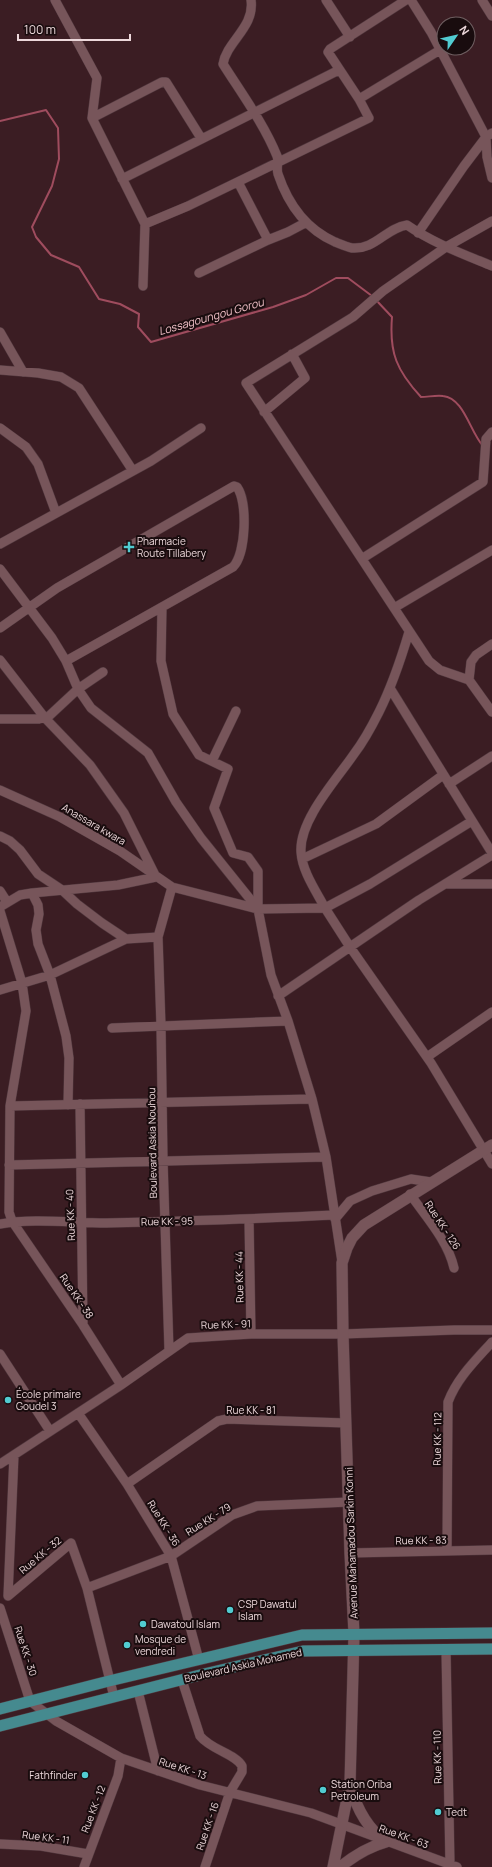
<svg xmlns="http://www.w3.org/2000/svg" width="492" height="1867" font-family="Manrope,sans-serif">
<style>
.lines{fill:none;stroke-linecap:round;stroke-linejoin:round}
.stream{stroke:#9f4c5e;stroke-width:2}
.minor-casing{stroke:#51383e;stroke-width:10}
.tertiary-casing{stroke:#51383e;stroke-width:12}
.primary-casing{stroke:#51383e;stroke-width:12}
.minor{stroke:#77555a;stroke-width:9}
.tertiary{stroke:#77555a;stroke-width:11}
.primary{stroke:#458a8f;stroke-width:11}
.poi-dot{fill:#51ccd1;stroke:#190c0e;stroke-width:1.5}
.labels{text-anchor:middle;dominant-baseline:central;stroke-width:4;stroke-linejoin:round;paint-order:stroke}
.poi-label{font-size:10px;fill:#edd8db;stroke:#190c0e;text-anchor:start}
.street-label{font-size:10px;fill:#edd8db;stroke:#190c0e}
.water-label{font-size:11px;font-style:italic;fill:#f2c1c8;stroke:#190c0e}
</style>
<rect width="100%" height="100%" fill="#3b1d23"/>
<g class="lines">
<path class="stream" d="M0 121 46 110 58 128 59 159 52 186 32 227 36 237 51 255 79 267 99 299 120 304 139 314 138 327 151 342 273 307 306 295 336 278H348L372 296
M376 300 392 317C389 353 397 371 421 397 428 397 436 395 443 396 464 398 470 432 483 446"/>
<defs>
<path id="minor" d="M55 0 97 78 92 118 145 224 143 286
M251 0C255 27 227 41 223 64 242 94 264 124 277 156 279 162 276 168 278 174 288 204 306 229 335 242 340 244 347 247 352 248 375 250 386 228 407 225 433 243 463 254 492 266
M326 0 350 37
M411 0 431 32 486 137 487 157 492 178
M482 0 492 16
M359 99 440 50
M92 118 162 82H166L201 138
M122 179 339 70
M238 182 268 240
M145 224 188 206 369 118 359 99 328 52 330 49 406 0
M418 233 464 166 486 137 492 133
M199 273 268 240 288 232 305 223
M0 332 23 372
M0 370 38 373 61 377 79 388 133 471
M264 412 305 378 292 354
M0 428 26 447 38 464 56 513
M0 544 151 461 201 428
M363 558 483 482 486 439 492 432
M0 569 52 638 66 661 78 689 91 708 148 753 176 802 201 838 258 909
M162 607 161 661 173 714 199 755 228 769 214 808 233 853 248 857 258 871V909
M394 608 492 550
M0 628 57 588 234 486 237 487C248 502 246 554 233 567L66 661
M409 632C401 659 392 686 379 712 372 726 364 741 354 754 337 779 299 820 301 852 302 871 316 891 325 908L370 884 472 821
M492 644 476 655 471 662 469 680 492 712
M0 660 45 718 90 765 124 813 156 877 118 885 32 893 20 895 0 907
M469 680 440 670 429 661 246 383 353 317 383 291 446 247 492 221
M390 688 492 853
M0 719H39L49 716 78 689 103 672
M212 761 236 711
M449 784 492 756
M0 790 60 817 120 851 172 887
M0 836 10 841 20 850 38 874 62 890 77 904 102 923 126 939
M302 859 376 824 443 775
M445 884H492
M0 891 7 902
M32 893 38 905 39 914 36 930 38 944 50 975 66 1036 69 1058 68 1105
M258 909 325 908 350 947 431 1063 492 1164
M0 911 22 983 26 1011 10 1106 9 1212 12 1221 83 1325 121 1385
M0 990 50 975 126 939 158 937
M278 996 419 900 492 855
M112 1028 288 1021
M427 1057 492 1012
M80 1104 83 1325
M10 1106 312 1099
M9 1165 326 1157
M410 1194C426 1217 448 1241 454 1268
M249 1219 251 1334
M335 1219 350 1201 372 1191 411 1179 431 1182
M0 1224C33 1218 72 1223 106 1223 182 1221 258 1219 334 1215
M169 1350 163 1160 161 1026 158 937 172 887 258 909 271 975 288 1021 312 1099 326 1157 342 1262
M0 1354 50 1431
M78 1413 127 1484 171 1556 199 1660
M14 1455 8 1596 71 1543 87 1588 114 1697
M0 1464 121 1385 188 1338 251 1334H343L454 1330H492
M127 1484 218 1421 227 1419 346 1423
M447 1551 448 1402C457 1378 475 1361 492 1342
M350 1553 492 1550
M87 1588 171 1556 232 1515 257 1506 349 1502
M0 1608 30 1701 56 1721 121 1758 200 1785 311 1813 457 1867
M446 1650 450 1865
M182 1680 200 1736C211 1750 236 1754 242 1766V1772L230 1792 205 1867
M138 1691 158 1771
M0 1844 41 1846 88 1854
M84 1867 118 1776 121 1758"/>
<path id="tertiary" d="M351 1787C357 1810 367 1828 386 1842
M333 1867 350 1784 354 1634 350 1553 343 1334 342 1263 347 1248 352 1238 364 1225 492 1145
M340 1867C355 1855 368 1847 386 1842"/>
<path id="primary" d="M0 1709 109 1681 302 1635 492 1633
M0 1726 204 1674 303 1651 492 1649"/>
</defs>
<use href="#minor" class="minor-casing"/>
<use href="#tertiary" class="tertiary-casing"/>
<use href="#primary" class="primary-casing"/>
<use href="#minor" class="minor"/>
<use href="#tertiary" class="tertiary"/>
<use href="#primary" class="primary"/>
</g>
<g class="poi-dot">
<path d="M127 541h4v4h4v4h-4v4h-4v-4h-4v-4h4z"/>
<circle cx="8" cy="1400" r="4"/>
<circle cx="230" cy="1610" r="4"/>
<circle cx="143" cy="1624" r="4"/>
<circle cx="127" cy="1645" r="4"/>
<circle cx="85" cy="1775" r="4"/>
<circle cx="323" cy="1790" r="4"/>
<circle cx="438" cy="1812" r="4"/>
</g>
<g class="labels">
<g class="poi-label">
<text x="137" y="541">Pharmacie<tspan x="137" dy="12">Route Tillabery</tspan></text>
<text x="16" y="1394">École primaire<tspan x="16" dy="12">Goudel 3</tspan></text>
<text x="238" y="1604">CSP Dawatul<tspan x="238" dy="12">Islam</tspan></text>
<text x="151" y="1624">Dawatoul Islam</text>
<text x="135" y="1639">Mosque de<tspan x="135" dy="12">vendredi</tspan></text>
<text x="77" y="1775" text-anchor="end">Fathfinder</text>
<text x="331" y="1784">Station Oriba<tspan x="331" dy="12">Petroleum</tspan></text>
<text x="446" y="1812">Tedt</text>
</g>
<g class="street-label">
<text transform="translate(94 824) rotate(30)">Anassara kwara</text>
<text transform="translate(152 1143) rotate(-91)">Boulevard Askia Nouhou</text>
<text transform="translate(70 1215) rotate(-92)">Rue KK - 40</text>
<text transform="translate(167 1221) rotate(-1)">Rue KK - 95</text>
<text transform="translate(443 1225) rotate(57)">Rue KK - 126</text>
<text transform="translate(239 1277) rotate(-91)">Rue KK - 44</text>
<text transform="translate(77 1296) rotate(56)">Rue KK - 38</text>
<text transform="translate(226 1324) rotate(-2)">Rue KK - 91</text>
<text x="251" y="1410">Rue KK - 81</text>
<text transform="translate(437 1439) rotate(-89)">Rue KK - 112</text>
<text transform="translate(208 1519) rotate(-32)">Rue KK - 79</text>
<text transform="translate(164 1523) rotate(58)">Rue KK - 36</text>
<text transform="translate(421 1540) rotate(-1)">Rue KK - 83</text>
<text transform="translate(351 1543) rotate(-92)">Avenue Mahamadou Sarkin Konni</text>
<text transform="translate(40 1555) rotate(-40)">Rue KK - 32</text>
<text transform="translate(26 1651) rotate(72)">Rue KK - 30</text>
<text transform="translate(243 1665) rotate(-13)">Boulevard Askia Mohamed</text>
<text transform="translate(437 1757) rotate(-91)">Rue KK - 110</text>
<text transform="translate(183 1768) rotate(18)">Rue KK - 13</text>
<text transform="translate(93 1809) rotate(-69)">Rue KK - 12</text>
<text transform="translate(207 1826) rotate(-71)">Rue KK - 16</text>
<text transform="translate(404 1836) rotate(20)">Rue KK - 63</text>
<text transform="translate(46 1837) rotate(7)">Rue KK - 11</text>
</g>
<g class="water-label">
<text transform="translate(211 316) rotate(-16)">Lossagoungou Gorou</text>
</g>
</g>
<g transform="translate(456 36) rotate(56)"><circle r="19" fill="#190c0e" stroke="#6e5e60"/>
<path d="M0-3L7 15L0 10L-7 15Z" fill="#51ccd1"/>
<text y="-6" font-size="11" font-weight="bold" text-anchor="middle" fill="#edd8db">N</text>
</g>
<path d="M18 34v6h112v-6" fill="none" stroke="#edd8db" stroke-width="2"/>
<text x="24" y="34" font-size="12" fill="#edd8db" stroke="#190c0e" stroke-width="3" paint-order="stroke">100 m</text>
</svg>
